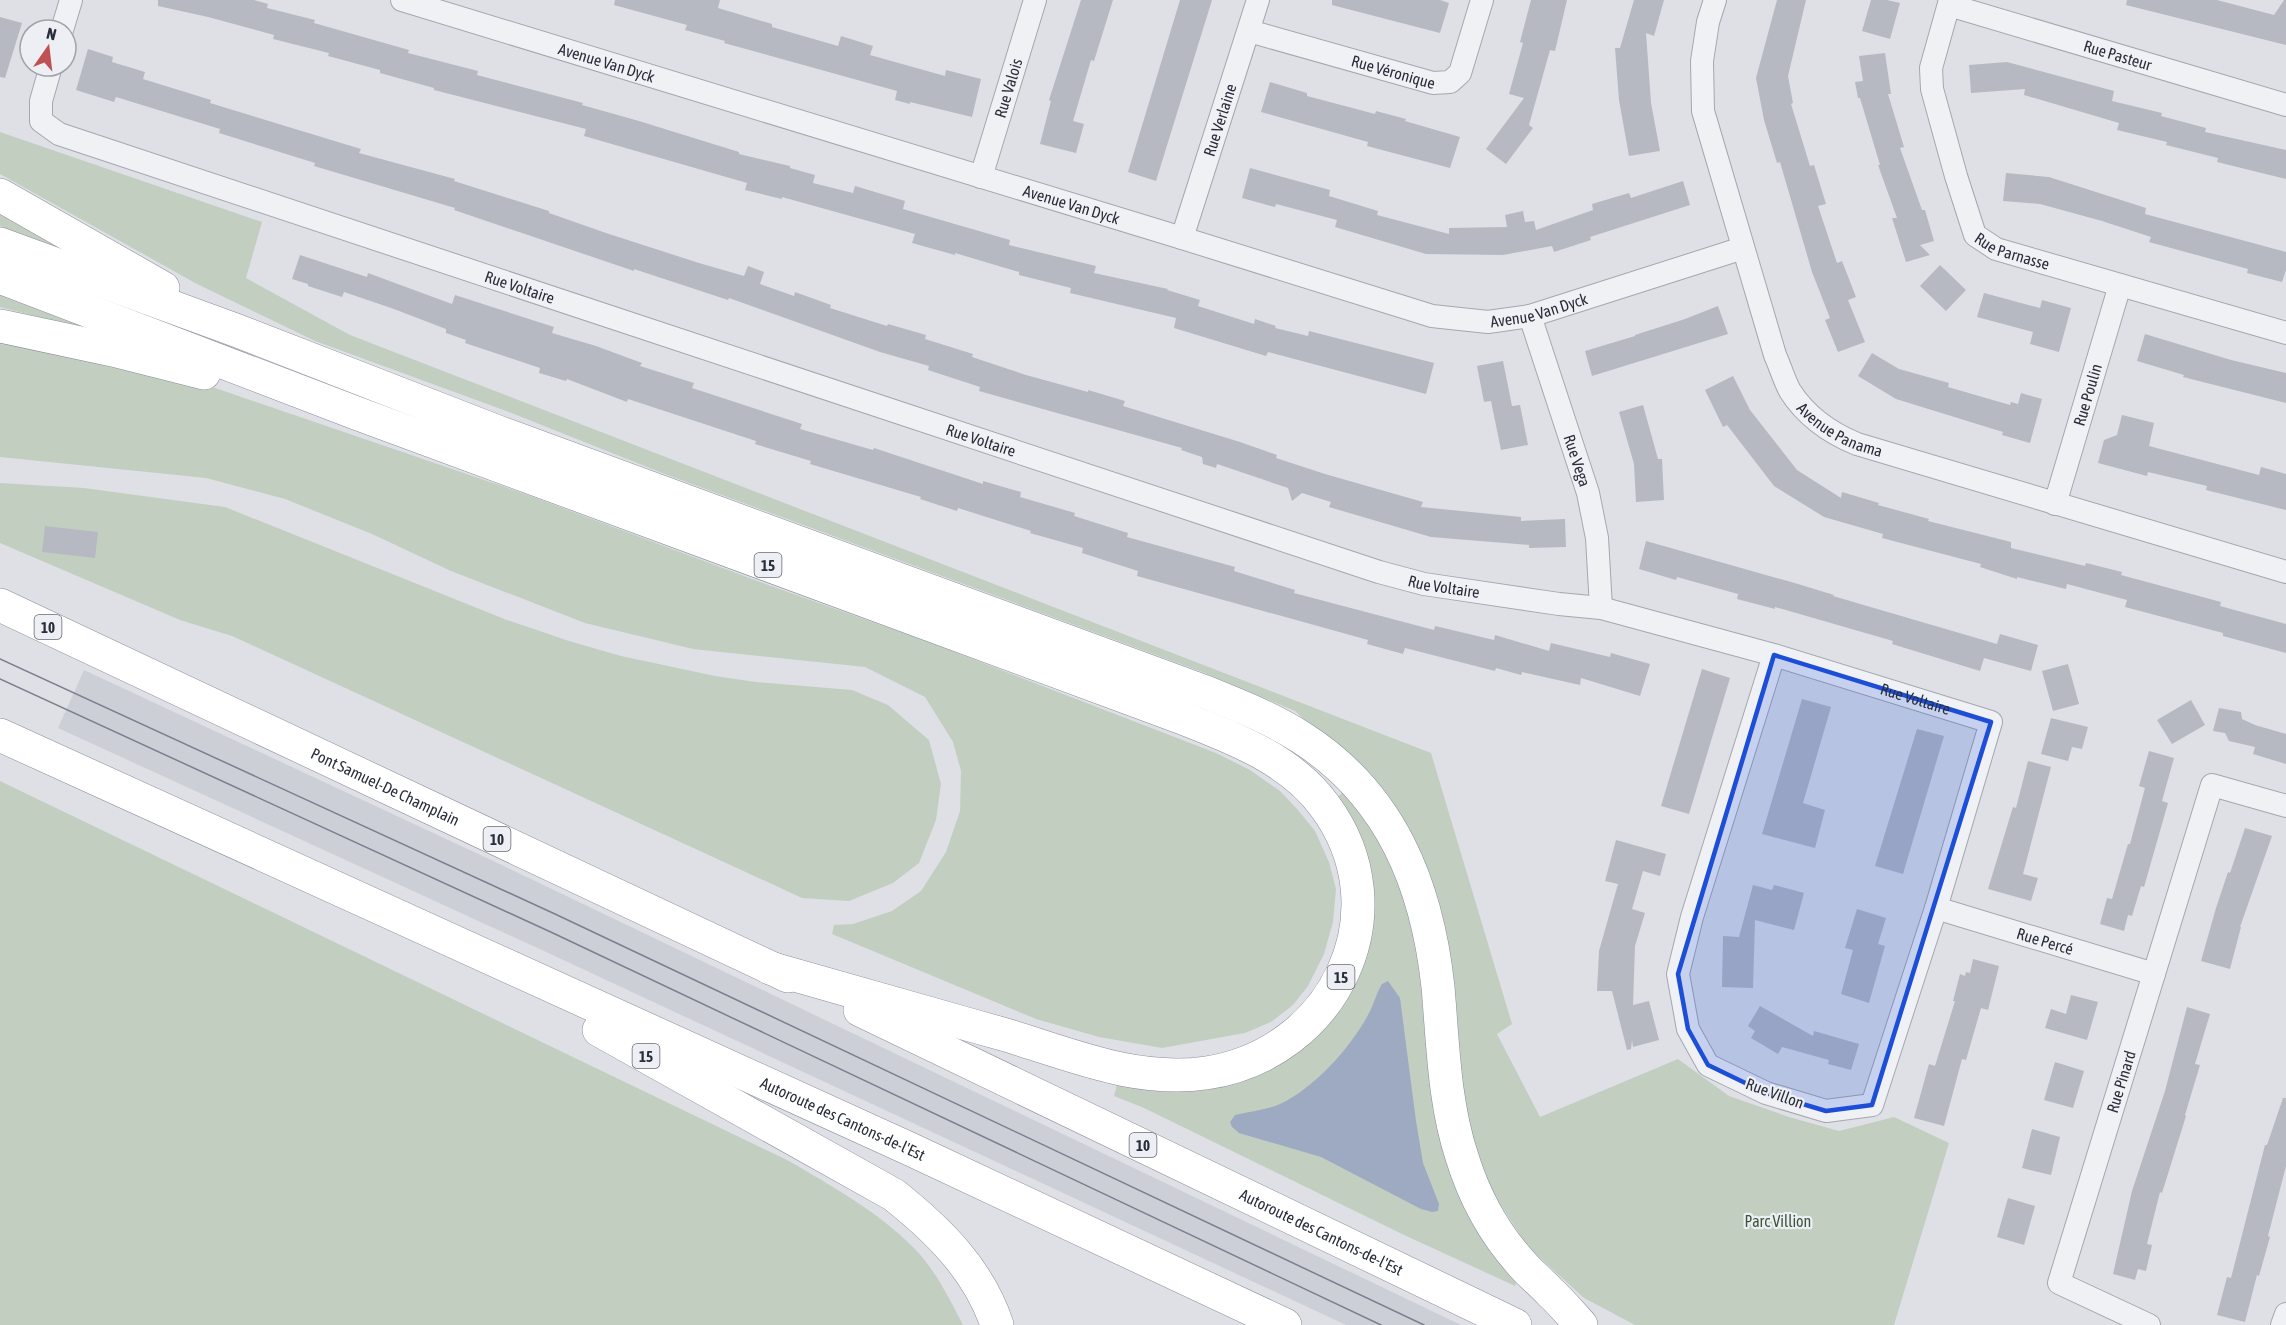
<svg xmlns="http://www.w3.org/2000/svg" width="2286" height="1325" font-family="'Asap Condensed',sans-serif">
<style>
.built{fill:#cdcfd7}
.green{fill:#c2cfc0}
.water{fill:#9daac2}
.building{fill:#b6b9c2}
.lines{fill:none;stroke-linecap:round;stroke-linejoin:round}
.minor-casing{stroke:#a4a7af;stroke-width:24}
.highway-casing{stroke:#888d9b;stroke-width:34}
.minor{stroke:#f0f1f5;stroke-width:22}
.highway{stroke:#fff;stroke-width:33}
.tram{stroke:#7a7f8e;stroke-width:1.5}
.marked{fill:#1d4ed8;fill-opacity:0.2;stroke:#1d4ed8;stroke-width:4.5;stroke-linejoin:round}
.labels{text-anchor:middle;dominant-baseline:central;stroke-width:4.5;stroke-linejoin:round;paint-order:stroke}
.shield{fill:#edeff4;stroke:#646872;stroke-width:1.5}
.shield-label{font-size:15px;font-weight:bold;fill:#292e3b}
.street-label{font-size:16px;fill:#292e3b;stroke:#edeff4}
.park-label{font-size:16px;fill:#3a5538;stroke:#edeff4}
</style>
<rect width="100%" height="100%" fill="#dee0e6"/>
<path class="built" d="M84 670 504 866 1461 1325H1346L544 951 58 728Z"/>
<path class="green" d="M0 132 262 222 246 278 350 335 1431 753 1512 1024 1497 1034 1540 1117 1678 1059 1729 1096 1789 1117 1839 1131 1894 1117 1949 1143 1894 1325H1635L1584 1298 1528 1247 1494 1195 1467 1132 1424 866 1392 801 1295 711 1205 673 662 473 509 412 315 341 197 284 0 174Z
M0 204 83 260 0 226Z
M0 288 87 321 85 329 0 307Z
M0 344 100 360 195 381 528 495 763 583 934 644 1216 753 1250 770 1280 791 1298 810 1315 831 1329 862 1336 889 1333 922 1324 954 1308 986 1293 1005 1271 1022 1245 1033 1162 1048 1099 1037 1036 1019 832 934 834 925 853 924 892 911 921 891 946 852 960 811 961 771 953 742 925 697 865 667 693 649 585 623 451 571 372 534 285 499 206 478 0 457Z
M0 483 84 488 225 507 507 620 569 641 621 656 715 676 756 682 852 690 888 705 929 740 941 784 936 820 919 863 893 883 849 901 802 898 232 636 180 620 0 543Z
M0 781 789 1161C833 1187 877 1211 913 1247 935 1269 949 1298 963 1325H0Z
M1347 788 1392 856 1418 939 1430 1045 1518 1278 1515 1286 1402 1234 1144 1108 1114 1096 1118 1081 1305 1043 1372 882 1366 852 1353 820 1338 797Z"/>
<path class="water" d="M1388 981 1400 998 1416 1121 1423 1163 1439 1204 1438 1211 1432 1212 1421 1209 1321 1157 1239 1133 1232 1127 1230 1122 1235 1115C1250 1111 1266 1110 1280 1104 1315 1088 1355 1043 1371 1009 1375 1000 1377 992 1382 984Z"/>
<path class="building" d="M158 0H254L268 4 267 8 315 20 314 23 409 50 408 53 478 71 477 75 583 103 582 105 639 121 739 152V154L790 166V168L815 175 813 183 853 193 855 186 905 201 903 209 1010 240 1009 245 1096 266 1094 273 1168 289 1167 290 1200 300 1198 306 1254 324 1255 319 1276 326 1275 328 1308 336 1309 331 1434 363 1426 394 1268 352 1266 356 1174 328 1176 318 1070 293 1071 288 1019 275V272L955 253V255L912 243 915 234 782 197V199L745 190 747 183 584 136 586 129 434 90V88L380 73V70L328 56 329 53 273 39 274 35 208 17 158 6Z
M615 0H720L718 8 772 24V27L838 46 841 36 873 46 870 55 945 76 946 70 981 79 972 117 910 102V104L895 100 897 91 724 43 725 41 685 30 687 25 614 5Z
M1081 0H1113L1094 61 1091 60 1073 121 1084 124 1076 153 1040 144 1051 101 1049 100Z
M1180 0H1212L1156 181 1128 172Z
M1332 0H1440L1449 3 1440 33 1332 5Z
M1531 0H1567L1555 51 1550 50 1529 125 1533 128 1506 164 1486 149 1524 98 1509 94 1523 43 1520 42Z
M1634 0H1664L1654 36 1646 33 1651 103 1660 151 1629 156 1619 100 1615 48H1620Z
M1777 0H1806L1788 76 1793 103 1791 104 1810 166 1814 165 1826 204 1818 206 1837 263 1842 261 1856 297 1848 300 1865 342 1838 352 1825 320 1830 318 1812 272 1780 162 1777 163 1764 120 1756 78Z
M1871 0H1887L1900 3 1890 39 1862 31Z
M2127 0H2217L2274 15 2284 0H2286V45L2126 5Z
M0 17 22 23 5 78 0 77Z
M88 49 113 57 112 62 145 72 143 79 211 100 210 103 361 149 359 153 455 179 454 181 549 211V213L606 233 699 263 744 276 748 266 764 272 760 284 794 296 795 292 831 305 830 308 887 326 888 324 926 335 925 339 973 354 972 357 1026 375 1088 392V390L1125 401 1123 406 1240 442 1277 455 1276 458 1325 474 1423 502 1421 507 1521 517V521L1565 519 1566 547 1529 548V545L1431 537 1329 507 1331 502 1302 493 1292 501 1288 488 1217 464 1216 468 1203 464 1202 457 1181 450 1182 448 979 391 980 387 928 370 929 366 880 352 729 298 728 300 634 269V271L454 210 455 208 314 166 315 163 219 133 220 129 116 97 114 102 76 90Z
M1885 53 1891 94H1888L1904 147 1900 148 1922 210H1925L1934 241 1920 245 1930 255 1906 262 1892 218H1897L1878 165H1880L1860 98H1858L1855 82 1863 81 1859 56Z
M2007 62 2114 91 2112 101 2162 113 2161 116 2206 128 2205 132 2286 150V179L2217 162 2218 158 2166 145 2167 142 2117 130 2119 123 2024 95 2025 89 1971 93 1969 65Z
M1270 82 1307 93V96L1375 114 1376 111 1406 119 1405 121 1460 137 1450 168 1367 146 1368 142 1261 112Z
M1250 168 1330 190 1329 196 1378 211 1377 215 1449 234V228L1507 227 1505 215 1523 211 1525 222 1534 221 1536 230 1593 210 1592 204 1629 193 1631 198 1683 181 1690 205 1590 237 1591 240 1554 252 1552 246 1503 255 1426 254 1335 227 1337 220 1276 204 1275 207 1242 198Z
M2006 173 2049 177 2146 208 2145 214 2286 252V270L2282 282 2247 273 2248 269 2149 242 2151 237 2102 221 2040 204 2003 201Z
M300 255 367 277 368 273 452 304 455 295 554 327 552 333 596 346 642 363 640 366 694 383 692 388 802 424 800 429 873 450 874 448 983 484V481L1021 492 1020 497 1075 513 1074 516 1128 533 1127 537 1235 567 1234 571 1295 590 1294 593 1434 630 1435 626 1494 640 1495 635 1549 651 1551 643 1610 657 1611 653 1650 664 1640 696 1581 678 1580 685 1522 672 1521 675 1496 668 1495 671 1405 648 1403 654 1367 644 1368 640 1137 576 1138 571 1082 553 1083 548 1030 533 1031 531 958 508 957 511 920 499 921 497 810 464 811 461 755 444 756 441 628 399 627 402 567 379 566 381 539 373 540 368 465 343 466 340 446 333V329L394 309 344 292 342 297 308 286V284L292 279Z
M1940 265 1966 290 1946 311 1920 286Z
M1984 293 2040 308 2042 300 2071 308 2059 352 2030 344 2033 332 1977 317Z
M1718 306 1728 334 1592 376 1585 351 1635 336V335L1685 319Z
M2145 334 2231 360 2286 373V403L2183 377 2184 375 2137 361Z
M1872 353 1899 369 1949 383 1948 387 2010 405 2011 402 2018 404 2021 393 2042 399 2030 443 2002 435 2003 432 1896 399 1858 376Z
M1503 361 1512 406 1520 405 1528 445 1501 450 1491 401 1484 402 1477 366Z
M1733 376 1750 410 1797 470 1841 498 1842 492 1879 503 1878 505 1929 519 1928 521 2011 542V548L2085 566 2086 563 2122 572 2121 575 2221 602 2220 606 2286 624V653L2223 636V633L2125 607 2127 600 2067 584 2066 589 2017 577V579L1980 567 1981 564 1882 538 1883 534 1824 517 1774 486 1727 425 1723 427 1705 390Z
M1643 405 1658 459H1662L1664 500 1636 502 1634 464 1619 412Z
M2122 415 2154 423 2149 446 2259 475 2261 467 2286 474V510L2206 490 2207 486 2148 472 2147 476 2098 463 2104 440 2117 435Z
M45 526 98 532 95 558 42 552Z
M1646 541 1798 584 1834 595 1833 596 1997 644 2000 634 2038 645 2031 671 1984 658 1980 671 1892 644 1893 641 1775 607V609L1737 599 1738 594 1677 577 1676 580 1639 569Z
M2068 664 2079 704 2053 711 2042 671Z
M1702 669 1730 678 1689 814 1661 806Z
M1802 699 1831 707 1803 803 1825 810 1815 848 1762 834Z
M2191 700 2205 725 2172 744 2157 720Z
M2219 708 2241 712 2242 719 2255 725 2286 734V764L2253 754 2255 747 2229 741 2225 733 2213 731Z
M2051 718 2088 727 2082 749 2072 747 2068 761 2041 754Z
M1917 729 1944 736 1903 874 1875 866Z
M2149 751 2174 758 2162 801 2168 803 2144 887 2141 886 2132 916 2128 915 2124 931 2100 924 2107 898 2112 899 2128 844H2130L2145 788 2139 786Z
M2028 761 2051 767 2023 874 2038 878 2031 901 1988 889 2013 807 2016 808Z
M2245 828 2272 836 2240 927H2241L2230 969 2201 961 2216 908 2228 872 2230 873Z
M1616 840 1666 854 1660 876 1643 871 1632 909 1645 913 1635 946 1633 1005 1649 1001 1659 1040 1633 1047 1632 1040 1631 1049 1627 1050 1612 991H1597L1599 951 1618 884 1605 881Z
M1753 885 1772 890 1774 885 1804 893 1794 930 1755 920 1753 988 1722 987 1723 936 1739 937Z
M1857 909 1886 918 1878 944 1885 946 1869 1003 1841 994 1853 950 1845 948Z
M1973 959 1999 966 1988 1010 1981 1008 1966 1060 1962 1059 1944 1126 1914 1118 1929 1064 1935 1066 1955 1001H1953L1960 974 1965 976 1966 972 1970 973Z
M2071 995 2098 1002 2087 1040 2045 1028 2051 1009 2066 1014Z
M1760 1006 1813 1036 1814 1031 1859 1044 1851 1070 1828 1064 1829 1060 1782 1047 1778 1054 1751 1038 1755 1031 1748 1026Z
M2187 1007 2210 1014 2195 1064 2200 1065 2185 1115 2186 1116 2162 1193 2160 1192 2147 1244 2152 1245 2146 1271 2138 1269 2135 1280 2113 1274 2132 1191 2165 1091Z
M2055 1062 2084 1071 2073 1108 2044 1100Z
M2283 1098H2286V1166L2268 1236 2270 1237 2259 1276 2257 1275 2245 1322 2217 1315 2227 1277 2231 1278 2265 1145H2267Z
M2032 1129 2060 1137 2051 1175 2022 1168Z
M2008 1198 2035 1206 2024 1245 1997 1237Z"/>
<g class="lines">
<defs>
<g id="minor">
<path id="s1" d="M402 0 1182 238 1432 316 1488 322 1530 316 1743 248"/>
<path id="s2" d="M1715 0 1708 22 1702 61 1703 111 1775 355C1780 366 1784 380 1790 391 1806 416 1830 433 1857 444L2286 572"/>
<path id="s3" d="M1950 0 1931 68 1932 89 1956 176 1975 235 1996 249 2286 333"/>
<path id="s4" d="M1949 5 2286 105"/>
<path d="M62 30 71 0"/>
<path id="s5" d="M1249 31 1433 83 1450 82 1460 73 1482 0"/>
<path id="s6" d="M51 66 41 101V121L59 134 1379 572 1424 584 1559 604 1601 608 1774 655 1991 722 1936 908 1872 1105 1826 1111 1766 1093 1708 1065 1688 1029 1678 974 1692 917 1774 655"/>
<path id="s7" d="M981 177 1035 0"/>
<path id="s8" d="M1182 238 1258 0"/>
<path id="s9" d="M1530 316 1588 493 1597 538 1601 608"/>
<path id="s10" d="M2055 504 2120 285"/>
<path id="s11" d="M1936 908 2154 974"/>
<path id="s12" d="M2149 1325 2059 1283 2212 785 2286 806"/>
<path d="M2282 1325 2286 1314"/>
</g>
<g id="highway">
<path d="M0 195 163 288"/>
<path d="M0 244 238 331 498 432 1208 693C1240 706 1273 719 1302 738 1391 795 1427 885 1438 987 1443 1044 1444 1103 1462 1157 1474 1196 1494 1233 1521 1263 1530 1274 1541 1282 1550 1292 1561 1302 1571 1314 1581 1325"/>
<path d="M0 277 356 413 1180 717C1232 737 1290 759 1324 805 1404 912 1334 1054 1206 1073 1136 1083 1072 1055 1006 1035 927 1013 848 990 770 968"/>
<path d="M0 326 113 350 204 373"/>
<path id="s13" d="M0 605 788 976"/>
<path id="s14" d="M0 735 912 1150 1285 1325"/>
<path id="s15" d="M860 1010 1515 1325"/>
<path d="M599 1030 894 1195C938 1230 979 1270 997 1325"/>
</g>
</defs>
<use href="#minor" class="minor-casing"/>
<use href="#highway" class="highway-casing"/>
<use href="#minor" class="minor"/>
<use href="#highway" class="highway"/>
<path class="tram" d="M0 659 555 914 1424 1325
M0 679 555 934 1381 1325"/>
</g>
<path class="marked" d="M1774 655 1991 722 1872 1105 1826 1111 1766 1093 1708 1065 1688 1029 1678 974Z"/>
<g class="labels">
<g class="shield">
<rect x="754.5" y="553" width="27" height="24" rx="4.5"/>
<rect x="34.5" y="615" width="27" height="24" rx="4.5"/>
<rect x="483.5" y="827" width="27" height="24" rx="4.5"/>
<rect x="1327.5" y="965" width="27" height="24" rx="4.5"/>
<rect x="632.5" y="1044" width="27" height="24" rx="4.5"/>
<rect x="1129.5" y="1133" width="27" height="24" rx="4.5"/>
</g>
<g class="shield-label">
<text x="768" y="565">15</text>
<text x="48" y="627">10</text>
<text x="497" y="839">10</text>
<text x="1341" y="977">15</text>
<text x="646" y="1056">15</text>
<text x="1143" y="1145">10</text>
</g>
<g class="street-label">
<text stroke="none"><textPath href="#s4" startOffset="176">Rue Pasteur</textPath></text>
<text stroke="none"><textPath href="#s1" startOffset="214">Avenue Van Dyck</textPath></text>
<text stroke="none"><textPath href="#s5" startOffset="150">Rue Véronique</textPath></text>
<text stroke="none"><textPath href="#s7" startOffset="93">Rue Valois</textPath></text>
<text stroke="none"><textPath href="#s8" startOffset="124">Rue Verlaine</textPath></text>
<text stroke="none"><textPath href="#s1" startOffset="700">Avenue Van Dyck</textPath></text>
<text stroke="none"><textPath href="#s3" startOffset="285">Rue Parnasse</textPath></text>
<text stroke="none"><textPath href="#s6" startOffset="564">Rue Voltaire</textPath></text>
<text stroke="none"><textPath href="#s1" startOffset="1186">Avenue Van Dyck</textPath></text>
<text stroke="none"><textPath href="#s10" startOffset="114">Rue Poulin</textPath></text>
<text stroke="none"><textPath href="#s2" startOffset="471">Avenue Panama</textPath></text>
<text stroke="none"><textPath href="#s6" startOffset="1050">Rue Voltaire</textPath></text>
<text stroke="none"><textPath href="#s9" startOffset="152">Rue Vega</textPath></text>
<text stroke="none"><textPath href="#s6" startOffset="1536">Rue Voltaire</textPath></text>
<text stroke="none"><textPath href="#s6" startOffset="2022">Rue Voltaire</textPath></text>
<text stroke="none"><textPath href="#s13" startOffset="426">Pont Samuel-De Champlain</textPath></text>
<text stroke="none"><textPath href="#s11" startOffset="114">Rue Percé</textPath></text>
<text stroke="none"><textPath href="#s12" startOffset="310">Rue Pinard</textPath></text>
<text transform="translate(1775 1093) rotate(20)">Rue Villon</text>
<text stroke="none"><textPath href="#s14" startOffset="926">Autoroute des Cantons-de-l'Est</textPath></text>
<text stroke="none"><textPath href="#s15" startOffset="512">Autoroute des Cantons-de-l'Est</textPath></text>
</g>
<g class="park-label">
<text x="1778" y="1221">Parc Villion</text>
</g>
</g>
<g transform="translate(48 48) rotate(14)"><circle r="28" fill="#edeff4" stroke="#9fa2aa" stroke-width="1.5"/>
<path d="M0-4.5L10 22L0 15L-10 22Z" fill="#bd5153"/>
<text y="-9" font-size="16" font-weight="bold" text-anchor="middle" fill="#292e3b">N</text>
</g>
</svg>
